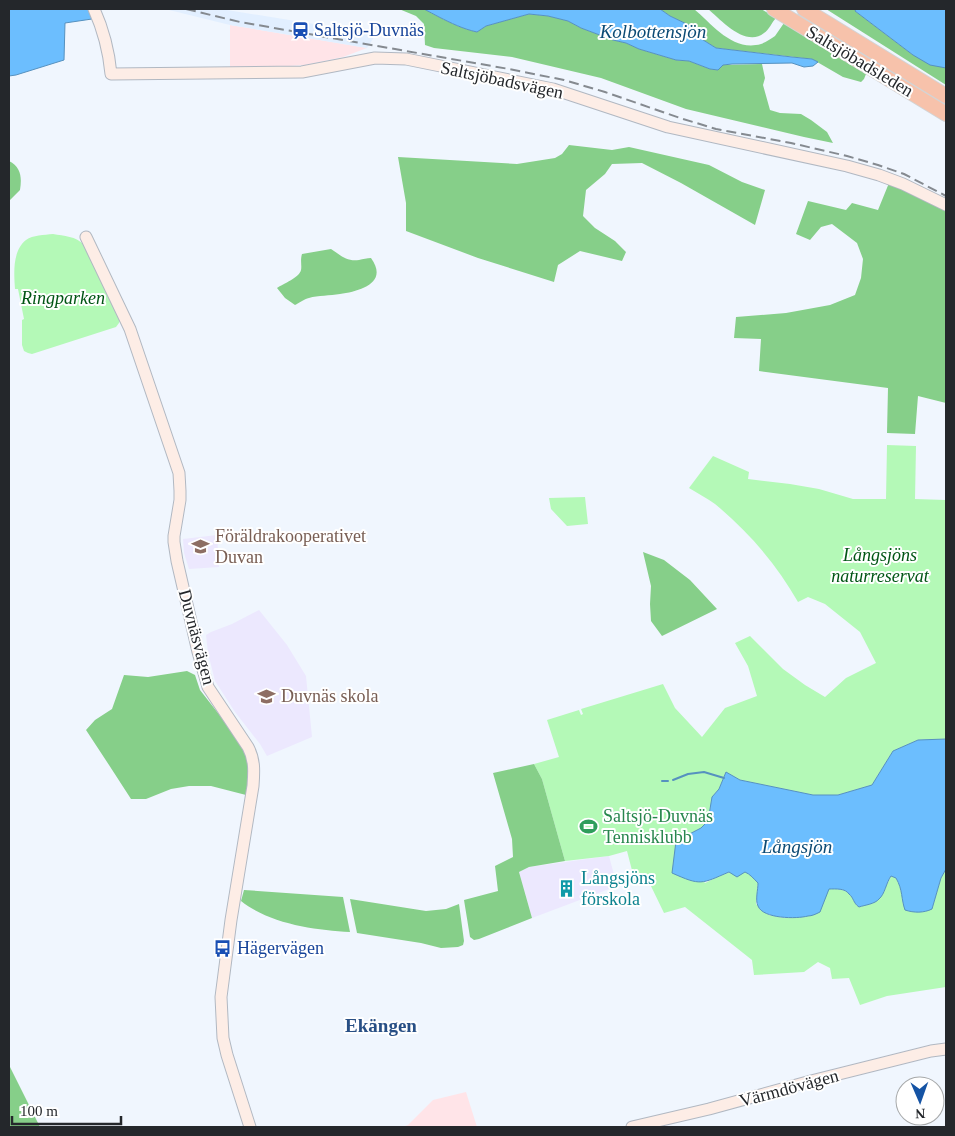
<svg xmlns="http://www.w3.org/2000/svg" width="955" height="1136" font-family="Georgia,serif">
<style>
.commercial{fill:#ffe4e8}
.built{fill:#e2efff}
.education{fill:#ece8fe}
.green{fill:#b4f9b7}
.forest{fill:#86cf89}
.water{fill:#6cbefe;stroke:#5691bf}
.lines{fill:none;stroke-linecap:round;stroke-linejoin:round}
.stream{stroke:#5691bf;stroke-width:2}
.secondary-casing{stroke:#b1b8c2;stroke-width:13}
.highway-casing{stroke:#d3d4d5;stroke-width:16}
.secondary{stroke:#fdede6;stroke-width:11}
.highway{stroke:#f7c2ab;stroke-width:14}
.rail{stroke:#858a90;stroke-width:2;stroke-dasharray:10 5;stroke-linecap:butt}
.labels{text-anchor:middle;dominant-baseline:central;stroke-width:4;stroke-linejoin:round;paint-order:stroke}
.transit-label{font-size:18px;fill:#164399;stroke:#fff;text-anchor:start}
.street-label{font-size:18px;fill:#24272b;stroke:#fff}
.park-label{font-size:18px;font-style:italic;fill:#005514;stroke:#fff}
.education-label{font-size:18px;fill:#785e54;stroke:#fff;text-anchor:start}
.leisure-label{font-size:18px;fill:#27864d;stroke:#fff;text-anchor:start}
.culture-label{font-size:18px;fill:#0d838f;stroke:#fff;text-anchor:start}
.water-label{font-size:19px;font-style:italic;fill:#0c4b75;stroke:#fff}
.neighbourhood-label{font-size:19px;font-weight:bold;fill:#284f85;stroke:#fff}
</style>
<rect width="100%" height="100%" fill="#f0f6fe"/>
<path class="commercial" d="M230 25 367 48 343 57 305 65 289 66 230 68Z
M466 1092 477 1127H402L408 1125 433 1100Z"/>
<path class="built" d="M165 9H221L376 34 367 48 230 25Z"/>
<path class="education" d="M217 535 219 567 189 569 184 553 183 539Z
M259 610 287 645 306 676 312 737 267 756 260 744 235 712 215 681 208 653 206 635 211 632 232 624Z
M609 856 617 886 532 918 519 872 529 867Z"/>
<path class="green" d="M53 234C64 236 76 236 84 245L120 318 119 323 116 327 32 354 28 353 24 351 22 345V320L24 319 18 289H15C14 274 12 251 26 240 33 235 44 235 53 234Z
M887 445 916 446 915 499 946 500V739L918 740 893 751 872 785 838 795H813L740 780 726 772 719 789 712 797 709 821 701 828 676 841 705 883C716 878 735 867 747 872 751 874 754 880 758 883L756 904 769 915 785 918 808 916 829 889C836 889 844 888 849 894 854 898 853 903 859 907L864 905 883 893 891 876 896 878 901 887 903 904 932 909 941 878 946 869V987L887 996 860 1005 849 978 832 979 830 968 818 962 804 972 754 975 752 960 685 907 664 913 649 882 640 880 635 882 627 851 609 856 565 861 542 779 534 764 559 757 547 720 579 710 581 715 583 714 581 709 663 684 675 708 702 737 725 708 757 696 748 666 735 643 750 636 783 669 805 685 825 697 846 678 876 663 860 632 825 604 808 597 798 602C777 565 748 531 715 504 707 498 697 493 689 488L713 456 749 472 748 479 790 484 819 489 853 499H886Z
M585 497 588 524 567 526 551 509 549 498Z"/>
<path class="forest" d="M399 9H424C429 12 434 14 439 17 451 23 463 29 477 32L486 26 529 14 548 16 568 21 581 28 613 40 626 43 639 49 676 60 689 61 710 69 718 70 723 65 762 64 765 78 763 85 770 110 780 113 801 114 811 120 827 132 833 143 804 137 686 109 601 78 512 57 434 48 425 45 424 24 416 16Z
M660 9H694C713 25 733 52 761 44 766 42 771 39 775 36 778 32 781 27 784 23L841 57 866 74 864 79 861 82 843 77 812 59 716 48 700 38 695 28 670 16Z
M708 9H761L776 18C772 22 769 30 764 33 746 48 721 20 708 9Z
M826 9H856L855 11 913 55 946 66V85Z
M569 145 612 150 629 147 709 165 742 182 765 190 755 225 681 183 642 163 612 164 605 174 586 190 583 216 595 228 615 241 626 252 622 261 580 251 558 265 554 282 478 258 406 231V203L398 157 517 164 555 158 562 154Z
M9 161C21 167 22 177 20 190L9 201Z
M889 183 946 209V403L918 396 915 434 887 433 888 388 759 371 761 339 734 338 736 317 786 313 830 305 855 295 861 278 863 259 857 243 832 224 821 227 810 240 796 234 808 201 846 210 852 203 878 210Z
M331 249C340 255 347 262 359 260 363 259 367 258 371 258 389 283 360 291 340 294 330 296 318 295 309 298 304 299 299 303 295 305L285 298 277 288C283 284 300 277 301 270 302 265 300 261 302 254Z
M643 552 664 560 690 580 717 609 662 636 651 621 650 604 651 586Z
M187 671 195 675 200 690 239 740 249 759 250 775 246 795 211 786H189L171 789 146 799H131L109 765 86 730 95 720 112 709 124 675 148 677Z
M534 764 542 779 565 861 529 867 519 872 532 918 479 939 474 940 470 937 464 900 498 891 495 866 513 857 512 839 493 773Z
M244 890 343 897 350 932C315 930 270 924 241 901Z
M350 899 426 911 446 909 459 904 464 941 463 945 458 947 441 948 421 943 357 933Z
M9 1065 40 1127H9Z"/>
<path class="water" d="M9 9H89L92 19 65 23 64 60 16 75 9 76Z
M424 9H660L670 16 695 28 700 38 716 48 792 57 812 59 818 62 813 66 804 67 792 63 732 64 723 65 718 70 710 69 689 61 676 60 639 49 626 43 613 40 581 28 568 21 548 16 529 14 486 26 477 32C463 29 451 23 439 17 434 14 429 12 424 9Z
M856 9H946V68L930 65 913 55 855 11Z
M946 739V869L941 878 932 909C924 913 914 913 905 910 901 899 903 890 896 878L891 876C886 883 885 894 879 899 875 904 865 905 859 907 853 903 854 898 849 894 845 888 836 889 829 889L820 912C816 914 812 916 808 916 797 919 763 919 758 906 755 900 758 890 758 883 754 879 750 874 745 872L737 877 729 872C701 884 701 886 672 873L676 841 701 828 708 821 712 797 719 789 726 772 740 780 813 795H838L872 785 893 751 918 740Z"/>
<g class="lines">
<path class="stream" d="M673 780 688 774 704 772 724 778
M662 781H668"/>
<defs>
<path id="secondary" d="M94 9C103 29 109 52 111 74L302 72 375 58 406 59 553 89 668 127 847 166 879 175 903 184 946 205
M86 237 130 329 179 473 180 491V500L174 536V542L177 561 198 652 208 687 248 747C255 760 254 772 253 786L231 920 221 997 223 1038 227 1055 250 1127
M632 1127 709 1109 811 1081 931 1051 946 1049"/>
<path id="highway" d="M774 9 946 114
M804 9 946 96"/>
</defs>
<use href="#secondary" class="secondary-casing"/>
<use href="#highway" class="highway-casing"/>
<use href="#secondary" class="secondary"/>
<use href="#highway" class="highway"/>
<path class="rail" d="M186 9 240 22 509 69 564 80 605 92 680 118 716 129 791 143 847 156 878 165 904 174 946 196"/>
</g>
<defs>
<symbol id="station-bare" viewBox="-9 -9 18 18"><path d="M-3-6H3Q5-6 5-4V2Q5 4 3 4L4.5 6H3L1.5 4h-3L-3 6H-4.5L-3 4Q-5 4-5 2V-4Q-5-6-3-6ZM-3.5-4v3h7v-3ZM-3.5 1v1.5H-2V1ZM2 1v1.5H3.5V1Z" fill="#1a4fb4" stroke="#fff" stroke-width="2.5" paint-order="stroke"/></symbol>
<symbol id="school-bare" viewBox="-9 -9 18 18"><path d="M0-5L7-2L0 1L-7-2ZM-4 1L0 2.5L4 1V4Q0 6-4 4Z" fill="#8d6e63" stroke="#fff" stroke-width="2.5" paint-order="stroke"/></symbol>
<symbol id="stadium-bare" viewBox="-9 -9 18 18"><path d="M0-5a6.5 5 0 1 0 0 10a6.5 5 0 1 0 0-10ZM-3.5-1.8h7v3.6h-7Z" fill="#2e9e5b" stroke="#fff" stroke-width="2.5" paint-order="stroke"/></symbol>
<symbol id="building-bare" viewBox="-9 -9 18 18"><path d="M-4-6H4V6H1V3H-1V6H-4ZM-2.5-4.3h1.7v1.8h-1.7ZM.8-4.3h1.7v1.8H.8ZM-2.5-1h1.7V.8h-1.7ZM.8-1h1.7V.8H.8Z" fill="#0f9aa8" stroke="#fff" stroke-width="2.5" paint-order="stroke"/></symbol>
<symbol id="bus-bare" viewBox="-9 -9 18 18"><path d="M-5-6H5V4H4V6H2V4H-2V6H-4V4H-5ZM-3.5-4V0h7V-4ZM-3.5 1.2v1.5H-2V1.2ZM2 1.2v1.5H3.5V1.2Z" fill="#1a4fb4" stroke="#fff" stroke-width="2.5" paint-order="stroke"/></symbol>
</defs>
<g fill-rule="evenodd">
<use href="#station-bare" x="288" y="18" width="25" height="25"/>
<use href="#school-bare" x="188" y="534" width="25" height="25"/>
<use href="#school-bare" x="254" y="684" width="25" height="25"/>
<use href="#stadium-bare" x="576" y="814" width="25" height="25"/>
<use href="#building-bare" x="554" y="876" width="25" height="25"/>
<use href="#bus-bare" x="210" y="936" width="25" height="25"/>
</g>
<g class="labels">
<g class="transit-label">
<text x="314" y="30">Saltsjö-Duvnäs</text>
<text x="237" y="948">Hägervägen</text>
</g>
<g class="street-label">
<text transform="translate(860 61) rotate(31)">Saltsjöbadsleden</text>
<text transform="translate(502 80) rotate(12)">Saltsjöbadsvägen</text>
<text transform="translate(197 637) rotate(75)">Duvnäsvägen</text>
<text transform="translate(789 1088) rotate(-15)">Värmdövägen</text>
</g>
<g class="park-label">
<text x="63" y="298">Ringparken</text>
<text x="880" y="555">Långsjöns<tspan x="880" dy="21">naturreservat</tspan></text>
</g>
<g class="education-label">
<text x="215" y="536">Föräldrakooperativet<tspan x="215" dy="21">Duvan</tspan></text>
<text x="281" y="696">Duvnäs skola</text>
</g>
<g class="leisure-label">
<text x="603" y="816">Saltsjö-Duvnäs<tspan x="603" dy="21">Tennisklubb</tspan></text>
</g>
<g class="culture-label">
<text x="581" y="878">Långsjöns<tspan x="581" dy="21">förskola</tspan></text>
</g>
<g class="water-label">
<text x="653" y="31">Kolbottensjön</text>
<text x="797" y="846">Långsjön</text>
</g>
<g class="neighbourhood-label">
<text x="381" y="1025">Ekängen</text>
</g>
</g>
<rect width="955" height="1136" fill="none" stroke="#24272b" stroke-width="20"/>
<g transform="translate(920 1101) rotate(178)"><circle r="24" fill="#ffffff" stroke="#a7a9aa"/>
<path d="M0-4L9 19L0 12L-9 19Z" fill="#1553a4"/>
<text y="-8" font-size="14" font-weight="bold" text-anchor="middle" fill="#24272b">N</text>
</g>
<path d="M12 1116v8h109v-8" fill="none" stroke="#24272b" stroke-width="2.5"/>
<text x="20" y="1116" font-size="15" fill="#24272b" stroke="#ffffff" stroke-width="4" paint-order="stroke">100 m</text>
</svg>
